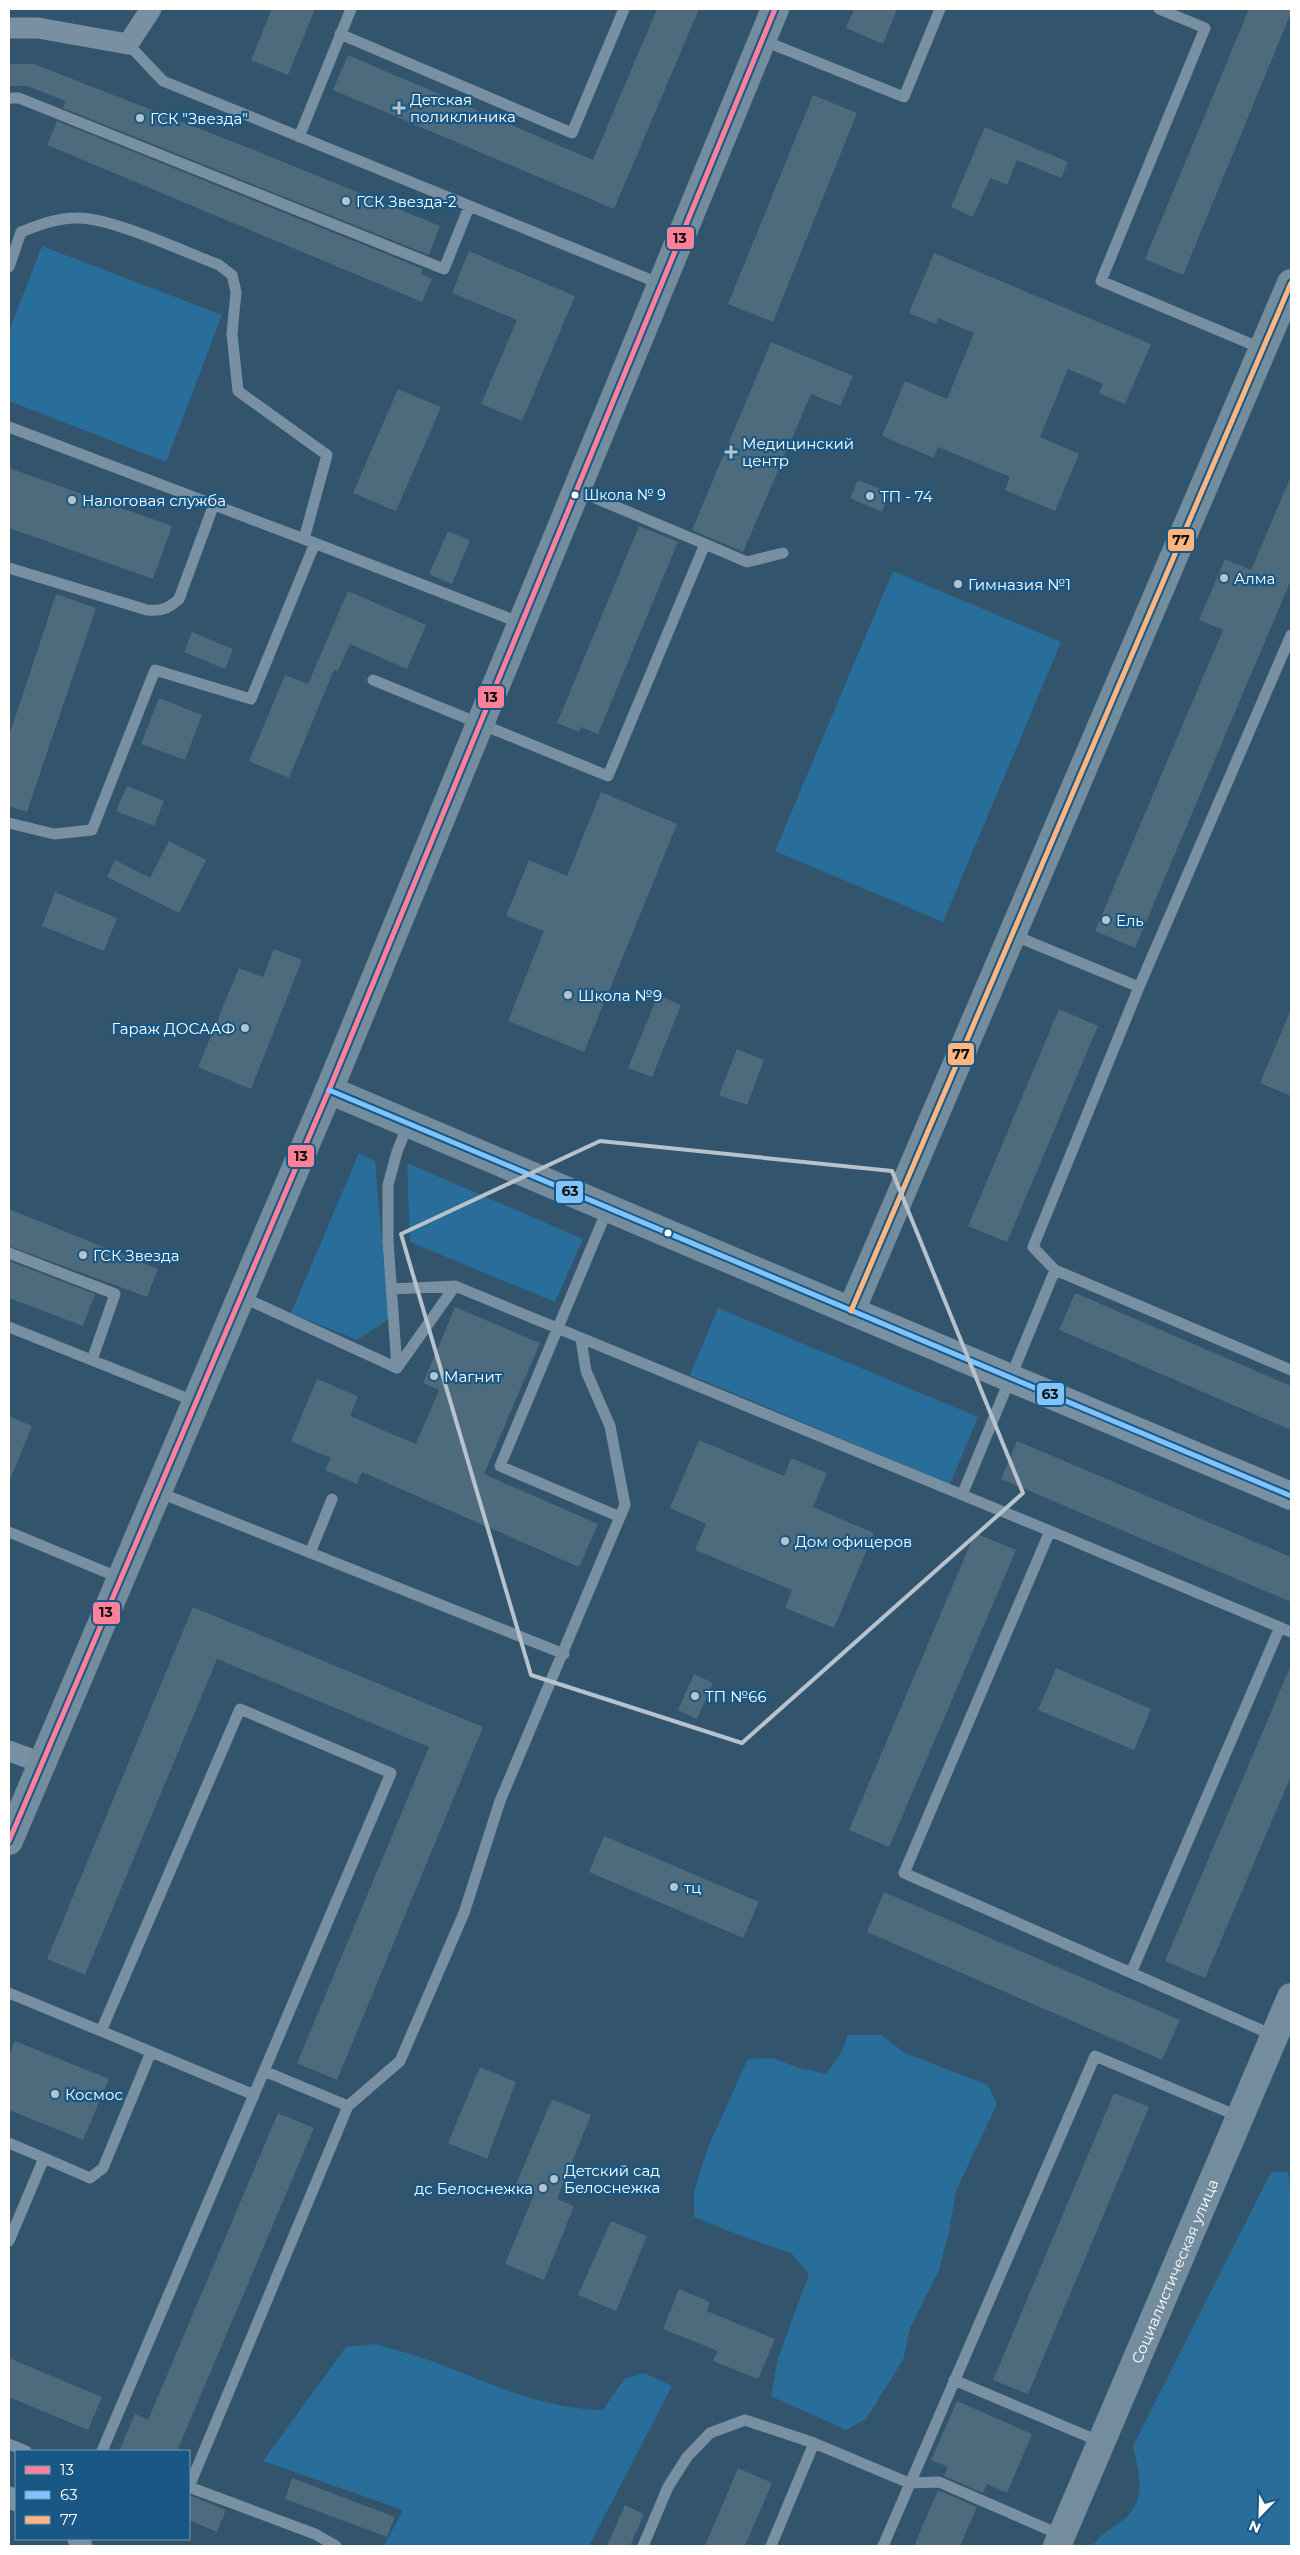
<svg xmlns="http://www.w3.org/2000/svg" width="1300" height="2555" font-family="Montserrat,sans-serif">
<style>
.green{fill:#296d9b}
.building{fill:#4e6a7d}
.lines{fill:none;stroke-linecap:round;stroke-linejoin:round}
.service{stroke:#7890a2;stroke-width:11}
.minor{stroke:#7890a2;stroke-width:21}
.tertiary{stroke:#7890a2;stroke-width:28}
.secondary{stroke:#738c9e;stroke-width:28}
.bus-1-casing{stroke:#195884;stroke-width:9}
.bus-2-casing{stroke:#195884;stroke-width:9}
.bus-3-casing{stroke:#195884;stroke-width:9}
.bus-1{stroke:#ff8098;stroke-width:5}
.bus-2{stroke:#80c4ff;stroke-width:5}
.bus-3{stroke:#ffb580;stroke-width:5}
.marked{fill:none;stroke:#b7c3cc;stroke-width:4;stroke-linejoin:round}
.poi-dot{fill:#b7c3cc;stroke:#195884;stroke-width:2}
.bus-dot{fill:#fff;stroke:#195884;stroke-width:2}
.labels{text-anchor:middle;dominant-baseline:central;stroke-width:4.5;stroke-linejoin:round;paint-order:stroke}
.bus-label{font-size:14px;fill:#fff;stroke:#195884;text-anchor:start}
.poi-label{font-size:15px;fill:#fff;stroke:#195884;text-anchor:start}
.street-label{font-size:15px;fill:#fff;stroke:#195884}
.line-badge{stroke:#195884;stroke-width:2}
.pale-badge-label{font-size:14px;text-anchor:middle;font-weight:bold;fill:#111}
</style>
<rect width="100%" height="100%" fill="#32546c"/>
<path class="green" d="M42 246 222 315 166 462 9 401V331Z
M893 571 1061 642 943 922 775 851Z
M359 1153 375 1161 389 1319 357 1340 291 1313Z
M407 1163 583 1239 555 1302 410 1242Z
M718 1308 978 1417 950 1484 690 1375Z
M848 2035H881L905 2053 988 2085 997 2104 956 2191 949 2232 939 2270 910 2328 903 2360 866 2419 846 2430 771 2396 778 2358 809 2274 791 2253 739 2235 694 2217V2192L708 2147 748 2059 773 2058 799 2068 826 2074 842 2051Z
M1271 2172H1288L1291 2192V2546H1093C1098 2536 1106 2532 1115 2526 1149 2505 1140 2479 1133 2446Z
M376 2344C395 2350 414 2354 431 2361 488 2382 542 2409 603 2410L624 2379 644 2373 672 2386 589 2546H384L403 2510 263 2461 346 2347Z"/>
<path class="building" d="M272 9H315L288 75 251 60Z
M657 9H699L614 209 333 90 348 55 593 160Z
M854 9H897L883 44 846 28Z
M1249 9H1291V13L1183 275 1145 259Z
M9 64H34L254 150 440 226 429 255 63 108 66 101 27 86H9Z
M813 95 857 113 773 322 728 304Z
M57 121 423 269 421 274 432 279 422 302 47 145Z
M985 127 1068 162 1061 178 1017 160 1007 185 990 178 973 217 951 207Z
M469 251 575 296 522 421 481 404 517 320 452 293Z
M934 253 1151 344 1125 404 1099 393 1103 384 1068 369 1040 437 1079 454 1055 511 1005 490 1010 477 938 447 934 458 882 436 905 381 947 399 974 333 938 318 936 324 909 313Z
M771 342 853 376 840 406 811 394 743 552 692 530Z
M398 389 441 407 396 511 353 493Z
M9 468 172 526 153 579 9 528Z
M1291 476V580L1135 948 1095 931 1223 630 1199 620 1225 559 1251 570Z
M858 480 890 493 882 512 850 498Z
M639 526 678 542 598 734 581 727 579 732 557 723Z
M448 531 470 540 452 584 429 574Z
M348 591 426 625 407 669 350 644 338 671 334 670 289 778 249 761 285 675 308 684Z
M56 594 96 608 27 812 9 806V736Z
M192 632 233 649 225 669 184 652Z
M159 698 202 715 185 760 141 744Z
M127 786 164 801 154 826 116 811Z
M601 792 677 824 584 1052 508 1021 544 931 506 916 529 860 567 876Z
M169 841 206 860 179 913 107 877 115 860 150 878Z
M55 892 117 918 104 951 42 926Z
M274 949 302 960 251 1089 198 1067 239 968 263 977Z
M658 995 681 1005 652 1077 628 1068Z
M1059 1009 1098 1026 1007 1242 968 1226Z
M1291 1009V1096L1260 1083Z
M737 1049 764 1060 747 1105 719 1095Z
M9 1209 158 1269 147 1297 9 1246Z
M9 1261 95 1294 83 1326 9 1298Z
M1075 1293 1291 1386V1430L1059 1330Z
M455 1307 540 1343 484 1474 598 1524 579 1567 362 1472 357 1484 325 1470 331 1458 291 1441 317 1379 358 1396 350 1416 416 1444 439 1390 423 1383Z
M9 1416 32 1426 9 1482Z
M699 1440 784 1476 791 1458 827 1473 813 1507 874 1533 834 1628 785 1608 792 1590 695 1550 706 1524 670 1508Z
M1017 1441 1291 1557V1602L1001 1479Z
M975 1533 1016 1550 889 1847 849 1830Z
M193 1607 483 1727 337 2080 297 2063 429 1747 217 1659 85 1975 47 1959Z
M1291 1665V1776L1205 1978 1165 1961Z
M1056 1668 1151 1709 1134 1750 1038 1710Z
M694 1674 713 1683 697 1719 678 1710Z
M604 1836 759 1902 743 1938 589 1872Z
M884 1892 1180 2020 1162 2060 867 1932Z
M15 2041 109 2079 83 2140 9 2110V2056Z
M480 2067 516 2082 487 2159 448 2143Z
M1114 2093 1149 2107 1028 2394 993 2380Z
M552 2099 591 2115 557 2199 574 2206 544 2280 505 2264 535 2192 516 2184Z
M278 2113 314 2128 177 2451H119L135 2414 148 2420Z
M611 2221 647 2236 616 2311 578 2295Z
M679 2289 710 2302 707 2311 775 2339 758 2379 713 2361 718 2351 663 2329Z
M9 2358 102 2397 88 2430 9 2397Z
M957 2401 1032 2434 1007 2493 987 2484 983 2493 944 2476 948 2467 931 2460Z
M738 2468 772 2483 745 2546H705Z
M292 2478 395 2517 387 2537 285 2499Z
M938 2490 977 2507 960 2546H914Z
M189 2495 226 2510 217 2532 189 2520Z
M625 2505 644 2514 630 2546H607Z"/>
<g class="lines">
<path class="service" d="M1159 9 1205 28 1101 281 1263 349
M340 34 572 133 624 9
M762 40 904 97 940 9
M128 44 163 81 661 284
M9 98H19L444 269 469 207
M299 137 351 9
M9 267 21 232C39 225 56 218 77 218 110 217 185 252 219 265L232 275 236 292 232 334 238 391 327 455 304 539 521 623
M9 427 304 539
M705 544 747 562 783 553
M9 568 147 610C162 611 168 609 179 599L214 504
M373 680 608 776 705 544 576 490
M9 823 54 834 92 830 155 670 251 699 315 543
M1013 935 1139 987
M608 1208 500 1466 620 1517
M9 1253 115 1294 92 1360
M1055 1270 1291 1370
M392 1289 455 1286 1050 1531
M240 1296 397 1368 388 1241V1185L397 1152 408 1124
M9 1327 194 1401
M397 1368 455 1286
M158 1492 564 1654
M962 1495 1055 1270 1033 1247 1139 987 1291 635
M9 1532 120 1578
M310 1553 332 1499
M1131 1973 1280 1627
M9 1993 101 2031
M1275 2036 904 1873 1050 1531 1291 1632
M264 2071 348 2106 189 2487 315 2534 336 2546
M348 2106 400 2061 464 1913 500 1801 625 1505 610 1426 586 1371 581 1339
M9 2143 44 2158 9 2241
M44 2158 90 2178 103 2168 151 2052
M954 2380 1101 2442
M9 2444 26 2451
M102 2451 391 1773 240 1709 101 2031 254 2095
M643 2546 668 2487 687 2457 710 2433 745 2420 814 2443
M771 2546 814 2443 909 2483 939 2482 1061 2535
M883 2546 1095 2056 1240 2117"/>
<path class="minor" d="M9 28H38L128 44 151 9
M9 1751 42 1763
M9 2497 16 2501
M78 2539 82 2546"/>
<path class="tertiary" d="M851 1311 1291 1496"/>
<g class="secondary">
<path d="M329 1090 851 1311 1291 283"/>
<path d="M9 1841 329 1090 775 9"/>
<path id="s1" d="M1057 2546 1291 1997"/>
</g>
<defs>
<path id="bus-1" d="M9 1841 329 1090 775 9"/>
<path id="bus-2" d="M329 1090 1291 1496"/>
<path id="bus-3" d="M851 1311 1291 283"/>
</defs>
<use href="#bus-1" class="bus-1-casing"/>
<use href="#bus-2" class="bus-2-casing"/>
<use href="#bus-3" class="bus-3-casing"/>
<use href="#bus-1" class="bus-1"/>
<use href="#bus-2" class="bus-2"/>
<use href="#bus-3" class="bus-3"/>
</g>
<path class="marked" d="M600 1141 892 1171 1023 1493 742 1743 531 1675 401 1234Z"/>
<g class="poi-dot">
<path d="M396.5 100.5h5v5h5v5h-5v5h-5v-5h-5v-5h5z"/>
<circle cx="140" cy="118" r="5"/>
<circle cx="346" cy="201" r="5"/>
<path d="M728.5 444.5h5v5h5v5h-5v5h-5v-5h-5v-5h5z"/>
<circle cx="870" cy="496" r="5"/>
<circle cx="72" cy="500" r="5"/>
<circle cx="1224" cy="578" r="5"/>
<circle cx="958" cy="584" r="5"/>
<circle cx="1106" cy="920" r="5"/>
<circle cx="568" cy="995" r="5"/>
<circle cx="245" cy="1028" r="5"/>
<circle cx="83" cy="1255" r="5"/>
<circle cx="434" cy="1376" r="5"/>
<circle cx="785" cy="1541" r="5"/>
<circle cx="695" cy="1696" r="5"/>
<circle cx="674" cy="1887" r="5"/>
<circle cx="55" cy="2094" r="5"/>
<circle cx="554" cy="2179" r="5"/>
<circle cx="543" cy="2188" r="5"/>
</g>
<g class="bus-dot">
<circle cx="575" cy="495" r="4.5"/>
<circle cx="668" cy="1233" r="4.5"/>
</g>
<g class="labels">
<g class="bus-label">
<text x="584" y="495">Школа № 9</text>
</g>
<g class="poi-label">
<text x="410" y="99">Детская<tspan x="410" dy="17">поликлиника</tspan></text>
<text x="150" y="118">ГСК "Звезда"</text>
<text x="356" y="201">ГСК Звезда-2</text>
<text x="742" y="443">Медицинский<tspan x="742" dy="17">центр</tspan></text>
<text x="880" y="496">ТП - 74</text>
<text x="82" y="500">Налоговая служба</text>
<text x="1234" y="578">Алма</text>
<text x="968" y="584">Гимназия №1</text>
<text x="1116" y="920">Ель</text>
<text x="578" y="995">Школа №9</text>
<text x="235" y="1028" text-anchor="end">Гараж ДОСААФ</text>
<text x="93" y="1255">ГСК Звезда</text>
<text x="444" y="1376">Магнит</text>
<text x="795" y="1541">Дом офицеров</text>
<text x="705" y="1696">ТП №66</text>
<text x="684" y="1887">тц</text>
<text x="65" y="2094">Космос</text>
<text x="564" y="2170">Детский сад<tspan x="564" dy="17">Белоснежка</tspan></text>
<text x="533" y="2188" text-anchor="end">дс Белоснежка</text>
</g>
<g class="street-label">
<text stroke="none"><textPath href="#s1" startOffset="299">Социалистическая улица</textPath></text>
</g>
</g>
<g class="line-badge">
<rect x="666" y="226" width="29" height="24" rx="5" fill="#ff8098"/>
<rect x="1167" y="528" width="28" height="24" rx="5" fill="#ffb580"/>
<rect x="477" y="685" width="28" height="24" rx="5" fill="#ff8098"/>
<rect x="947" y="1042" width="28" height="24" rx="5" fill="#ffb580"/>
<rect x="287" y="1144" width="28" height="24" rx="5" fill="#ff8098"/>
<rect x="555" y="1180" width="29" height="24" rx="5" fill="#80c4ff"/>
<rect x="1036" y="1382" width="29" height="24" rx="5" fill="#80c4ff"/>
<rect x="92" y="1601" width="29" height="24" rx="5" fill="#ff8098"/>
</g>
<g class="pale-badge-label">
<text x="680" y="243">13</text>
<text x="1181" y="545">77</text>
<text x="491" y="702">13</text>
<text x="961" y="1059">77</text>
<text x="301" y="1161">13</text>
<text x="570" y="1196">63</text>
<text x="1050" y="1399">63</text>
<text x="106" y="1617">13</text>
</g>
<rect width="1300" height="2555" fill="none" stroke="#ffffff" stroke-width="20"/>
<rect x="15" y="2450" width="175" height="90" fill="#195884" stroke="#759bb5"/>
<rect x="25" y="2466" width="25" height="8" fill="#ff8098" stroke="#759bb5"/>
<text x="60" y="2475" font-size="15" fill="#ffffff">13</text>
<rect x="25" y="2491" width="25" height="8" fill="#80c4ff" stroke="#759bb5"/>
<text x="60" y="2500" font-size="15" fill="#ffffff">63</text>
<rect x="25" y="2516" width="25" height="8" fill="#ffb580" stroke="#759bb5"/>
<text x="60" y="2525" font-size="15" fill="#ffffff">77</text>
<g transform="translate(1260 2515) rotate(203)" stroke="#195884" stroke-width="4" paint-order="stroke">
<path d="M0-4L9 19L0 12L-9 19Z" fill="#ffffff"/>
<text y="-8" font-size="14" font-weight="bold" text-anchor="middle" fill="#ffffff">N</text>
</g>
</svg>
